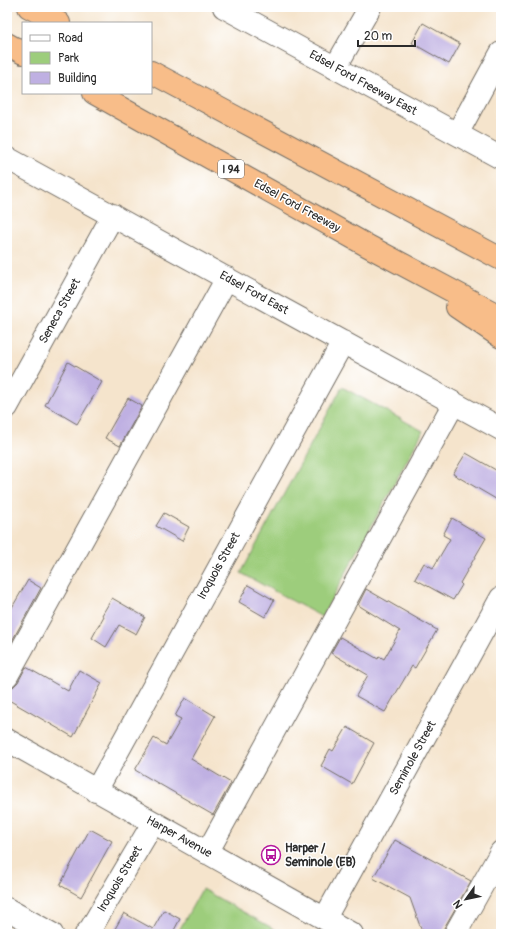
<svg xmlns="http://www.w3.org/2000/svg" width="508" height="941" font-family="Pangolin,sans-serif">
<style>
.green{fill:#9dcd7c;stroke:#647c54}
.building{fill:#bfb0e2}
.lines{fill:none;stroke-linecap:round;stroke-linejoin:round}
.minor-casing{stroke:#726c63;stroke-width:24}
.highway-casing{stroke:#726c63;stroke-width:24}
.minor{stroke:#fff;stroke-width:22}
.highway{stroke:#f8bd89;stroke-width:22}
.labels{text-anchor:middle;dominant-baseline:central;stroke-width:3;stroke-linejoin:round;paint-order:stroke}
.shield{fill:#fff;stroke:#6b6b6b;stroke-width:1}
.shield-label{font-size:11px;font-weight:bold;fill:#2b2b2b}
.street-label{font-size:12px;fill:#2b2b2b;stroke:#fff}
.poi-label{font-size:12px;font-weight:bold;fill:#2b2b2b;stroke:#fff;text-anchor:start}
</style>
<rect width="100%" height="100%" fill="#fff"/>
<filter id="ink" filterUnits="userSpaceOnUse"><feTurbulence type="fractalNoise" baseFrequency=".025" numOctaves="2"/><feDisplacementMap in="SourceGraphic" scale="8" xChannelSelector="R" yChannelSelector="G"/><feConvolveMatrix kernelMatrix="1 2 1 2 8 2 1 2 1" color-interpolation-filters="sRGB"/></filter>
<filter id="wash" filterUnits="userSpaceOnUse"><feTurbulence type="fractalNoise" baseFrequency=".012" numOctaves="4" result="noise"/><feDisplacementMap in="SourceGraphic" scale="16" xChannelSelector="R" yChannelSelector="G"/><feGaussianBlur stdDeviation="0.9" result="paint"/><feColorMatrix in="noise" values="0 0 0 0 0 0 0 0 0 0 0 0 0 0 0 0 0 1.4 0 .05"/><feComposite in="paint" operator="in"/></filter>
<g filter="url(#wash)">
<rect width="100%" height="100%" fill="#f5e4cc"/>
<path class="green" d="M342 387 423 431 322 617 241 573Z
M202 889 283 934H177Z"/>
<g id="blocks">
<path class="building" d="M423 23 460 44 449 64 412 43Z
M68 362 102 382 77 424 45 405Z
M128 398 142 406 120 446 105 438Z
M466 453 501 473V502L453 474Z
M164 513 189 527 182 541 156 526Z
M452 518 486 538 460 583 462 585 453 600 415 579 424 563 433 568 450 539 443 535Z
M28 580 41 588 7 650V616Z
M248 585 274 600 265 617 239 602Z
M366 589 437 630 415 668 412 666 385 712 356 696 368 675 331 653 340 637 378 659 379 656 384 659 400 631 358 605Z
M112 598 145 617 136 634 119 625 106 647 92 638 104 616 102 615Z
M26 667 68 691 79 670 102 683 73 737 7 699V688L13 687 18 682Z
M185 698 215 716 191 759 231 783 213 815 135 770 154 738 166 745 181 719 175 716Z
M347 727 374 743 352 784 321 766 330 749 333 751Z
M90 829 112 841 81 897 60 885Z
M395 840 471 881 444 928 443 934H429L421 929 410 898 373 878Z
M164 910 180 919 172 934H112L124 913 153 929Z"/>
</g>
</g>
<g filter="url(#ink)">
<use href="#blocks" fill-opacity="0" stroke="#726c63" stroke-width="1"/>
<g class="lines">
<defs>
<path id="minor" d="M224 7 501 158
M335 68 370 7
M457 134 501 53
M7 158 501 429
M7 407 113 215
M7 676 227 278
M7 740 352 934
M96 791 343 342
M207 853 454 403
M7 909 52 934
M325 918 501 598
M86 934 91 928 153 823
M455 934 501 852"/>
<path id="highway" d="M29 7 59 23
M7 44 23 53
M151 72 501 259
M94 93 368 246 501 317
M457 307 501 337"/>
</defs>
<use href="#minor" class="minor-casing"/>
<use href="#highway" class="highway-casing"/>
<use href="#minor" class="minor"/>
<use href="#highway" class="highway"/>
</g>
</g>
<defs>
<symbol id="bus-ring" viewBox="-11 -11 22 22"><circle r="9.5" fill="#fff" stroke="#b5179e" stroke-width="1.5"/><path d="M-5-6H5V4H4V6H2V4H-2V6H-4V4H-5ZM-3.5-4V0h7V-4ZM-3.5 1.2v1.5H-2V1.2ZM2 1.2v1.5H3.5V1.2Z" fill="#b5179e"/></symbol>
</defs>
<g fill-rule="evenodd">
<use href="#bus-ring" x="260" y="844" width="22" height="22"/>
</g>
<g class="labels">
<rect class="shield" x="218" y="160" width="26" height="18" rx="3"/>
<g class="shield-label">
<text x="231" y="169">I 94</text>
</g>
<g class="street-label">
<text transform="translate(363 83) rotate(29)">Edsel Ford Freeway East</text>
<text transform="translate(297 206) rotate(29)">Edsel Ford Freeway</text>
<text transform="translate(254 293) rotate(29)">Edsel Ford East</text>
<text transform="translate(60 311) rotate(-61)">Seneca Street</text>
<text transform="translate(219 566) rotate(-61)">Iroquois Street</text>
<text transform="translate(413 758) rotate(-61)">Seminole Street</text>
<text transform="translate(179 837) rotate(29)">Harper Avenue</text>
<text transform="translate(120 879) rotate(-59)">Iroquois Street</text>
</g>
<g class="poi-label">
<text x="285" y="848">Harper /<tspan x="285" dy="14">Seminole (EB)</tspan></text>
</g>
</g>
<rect width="508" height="941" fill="none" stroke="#fff" stroke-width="24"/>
<rect x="22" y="22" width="130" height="72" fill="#ffffff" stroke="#aaaaaa"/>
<rect x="30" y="35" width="20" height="6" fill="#ffffff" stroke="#aaaaaa"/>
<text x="58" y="42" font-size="12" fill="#2b2b2b">Road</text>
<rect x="30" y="52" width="20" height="12" fill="#9dcd7c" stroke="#aaaaaa"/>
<text x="58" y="62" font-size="12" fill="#2b2b2b">Park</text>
<rect x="30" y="72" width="20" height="12" fill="#bfb0e2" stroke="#aaaaaa"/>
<text x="58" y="82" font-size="12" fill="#2b2b2b">Building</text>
<g transform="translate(466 899) rotate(237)" stroke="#ffffff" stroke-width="3" paint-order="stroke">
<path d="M0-3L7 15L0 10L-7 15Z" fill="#2b2b2b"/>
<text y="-6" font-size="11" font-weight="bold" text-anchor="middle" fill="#2b2b2b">N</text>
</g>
<path d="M358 40v6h57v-6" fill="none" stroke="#2b2b2b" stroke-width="2"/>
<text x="364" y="40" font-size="12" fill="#2b2b2b" stroke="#ffffff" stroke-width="3" paint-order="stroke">20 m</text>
</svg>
